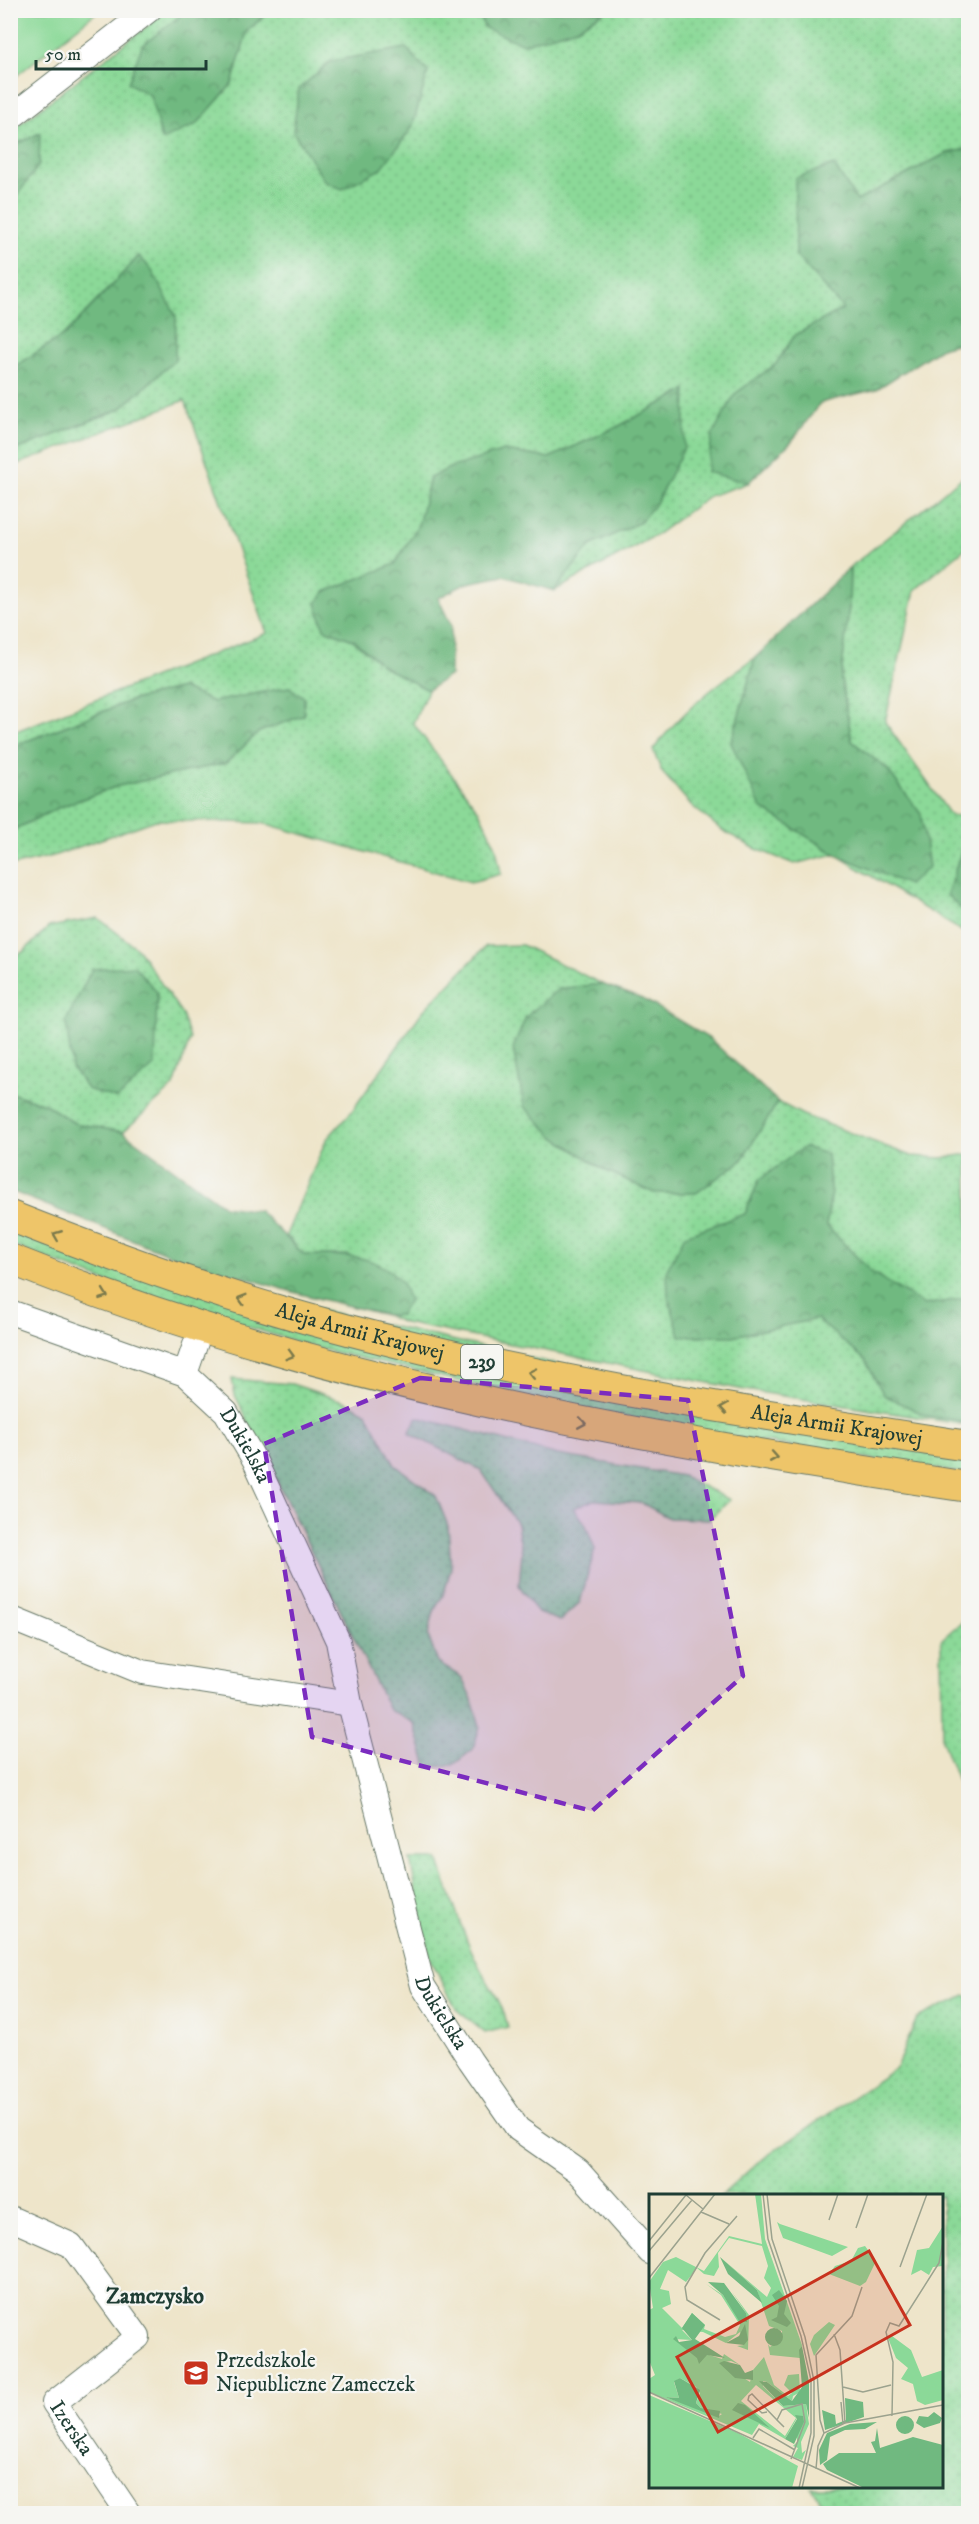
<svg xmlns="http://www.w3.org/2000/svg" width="979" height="2524" font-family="'IM FELL DW Pica',serif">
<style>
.grass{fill:url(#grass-dots);stroke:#558b66;stroke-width:1.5}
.forest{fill:url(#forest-crowns);stroke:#487b5a;stroke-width:1.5}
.garden{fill:#8bd998;stroke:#558b66;stroke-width:1.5}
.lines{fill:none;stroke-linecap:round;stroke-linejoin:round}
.minor-casing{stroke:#677868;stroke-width:26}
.major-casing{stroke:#677868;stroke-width:32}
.minor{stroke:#fff;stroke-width:24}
.major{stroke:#eec569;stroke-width:30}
.oneway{stroke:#7c7a4c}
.marked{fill:#7b2cbf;fill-opacity:0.2;stroke:#7b2cbf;stroke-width:4.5;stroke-dasharray:12 8;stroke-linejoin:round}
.labels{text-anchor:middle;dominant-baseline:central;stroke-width:4.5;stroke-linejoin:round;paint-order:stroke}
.shield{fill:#f6f6f2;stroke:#60746d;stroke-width:1.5}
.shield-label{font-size:20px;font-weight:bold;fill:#1f3d34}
.street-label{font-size:21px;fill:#1f3d34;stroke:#f6f6f2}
.poi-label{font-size:21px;fill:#1f3d34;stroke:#f6f6f2;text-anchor:start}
.neighbourhood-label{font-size:22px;font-weight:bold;fill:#1f3d34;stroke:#f6f6f2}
.inset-road{fill:none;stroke:#9ba28e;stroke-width:1.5}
.view{fill:#c8321e;fill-opacity:0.15;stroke:#c8321e;stroke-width:3}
.inset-edge{fill:none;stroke:#1f3d34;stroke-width:3}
</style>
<defs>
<pattern id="grass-dots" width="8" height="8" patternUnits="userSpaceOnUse" patternTransform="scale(1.5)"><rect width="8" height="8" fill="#8bd998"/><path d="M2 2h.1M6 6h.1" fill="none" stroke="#78bb84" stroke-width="1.8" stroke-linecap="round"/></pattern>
<pattern id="forest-crowns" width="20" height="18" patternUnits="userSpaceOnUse" patternTransform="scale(1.5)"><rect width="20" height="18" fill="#70b980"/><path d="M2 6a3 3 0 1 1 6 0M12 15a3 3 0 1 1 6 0" fill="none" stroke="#5b986a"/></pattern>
</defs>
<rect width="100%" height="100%" fill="#f6f6f2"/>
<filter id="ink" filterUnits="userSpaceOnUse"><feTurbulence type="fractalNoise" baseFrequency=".0167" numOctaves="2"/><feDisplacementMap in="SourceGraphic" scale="12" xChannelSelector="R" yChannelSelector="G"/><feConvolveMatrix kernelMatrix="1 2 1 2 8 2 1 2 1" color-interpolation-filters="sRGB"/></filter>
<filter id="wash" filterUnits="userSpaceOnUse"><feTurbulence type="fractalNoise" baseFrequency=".008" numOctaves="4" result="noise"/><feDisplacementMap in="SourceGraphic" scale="24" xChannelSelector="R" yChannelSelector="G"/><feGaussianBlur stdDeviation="1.35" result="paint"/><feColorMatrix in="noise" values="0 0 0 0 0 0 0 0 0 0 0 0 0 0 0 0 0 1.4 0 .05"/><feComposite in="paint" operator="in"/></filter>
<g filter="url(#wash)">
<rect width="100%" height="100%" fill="#eee5ca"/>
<path class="grass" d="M167 11H186L142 46 161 140 197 124 232 84 247 31 270 11H477L485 28H577L605 11H968V149L947 153 857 201 796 223V256L843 309 795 335 776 364 735 394 707 472 748 483 709 496 656 535 554 591 590 546 640 522 617 427 549 458 504 451 430 478 418 526 395 564 325 592 324 629 353 640 386 668 428 690 413 723 479 811 496 847 501 874 471 882 263 823 156 820 53 856 11 866V831L60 807 118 786 226 763 259 732 304 715 289 687 213 702 182 688 132 700 11 747V733L267 633 185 400 11 467V452L120 409 175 360 139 256 65 334 11 369 10 204 18 193 39 133 11 147V131Z
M968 473V546L915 590 885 722 951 816 968 815V838L965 840 947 895 968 915V935L835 854 794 864 754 848 720 829 691 805 662 772 653 750C681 712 716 684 755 658L732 743 887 769 852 741 841 679 849 606 850 567Z
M98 918 138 949 182 1014 190 1039 174 1086 123 1132 74 1123 45 1104 11 1093V957L23 952 49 927Z
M522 945 602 984 558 989 524 1106 553 1136 603 1169 654 1193H696L741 1161 778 1102 803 1115 911 1156 942 1158 968 1154V1298L924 1305 871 1272 826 1225 831 1197 759 1180 745 1214 685 1235 732 1336 817 1319 865 1360 884 1395 927 1416 968 1422V1425L745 1390 404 1323 385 1315H400L348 1255H304L286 1235 326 1140 352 1111 422 1012 486 946Z
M10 1229 66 1252 968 1458V1474L714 1434 558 1404 317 1348 131 1291 11 1245Z
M232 1379 292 1384 349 1403 367 1413 395 1465 436 1496 448 1526 451 1568 444 1593 434 1611 428 1636 438 1663 461 1677 471 1697 480 1726 473 1749 453 1765 427 1767 414 1723 389 1710 235 1395Z
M417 1417 558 1455 682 1476 730 1500 709 1519 669 1518 642 1503 594 1500 574 1508 585 1523 595 1549 580 1602 560 1621 537 1612 519 1585 522 1552 517 1524 481 1470 409 1433Z
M968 1616V1809L942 1740 941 1640Z
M410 1859H438C451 1896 462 1934 480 1968 492 1991 502 2001 508 2027L485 2033 457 2010 429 1956Z
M965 1995 968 1997V2513H827L812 2487 942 2486V2196L722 2195 758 2162 896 2068 917 2018Z"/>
<path class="forest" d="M186 11H270L247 31 232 84 197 124 162 140 150 95 128 83 142 46Z
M477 11H605L577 28 523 44 485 28Z
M406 48 428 72 412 128 381 169 342 189 325 182 293 131 299 89 331 61Z
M40 133 39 165 11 204V147Z
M968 149V341L941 348 877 389 820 403 792 441 748 483 707 472 712 436 735 394 776 364 795 335 843 309 796 256 795 178 834 165 857 201 947 153Z
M139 256 151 269 176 316 175 360 120 409 11 452V369L66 334Z
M686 390 684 448 656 503 640 522 590 546 554 591 504 576 467 583 438 598 451 625 450 675 428 690 386 668 353 640 324 629 316 603 325 592 395 564 418 526 430 478 449 468 504 451 549 458 617 427Z
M850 567 849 606 841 679 852 741 887 769 921 814 929 867 908 885 835 854 761 808 731 743 755 658Z
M289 687 304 697V715L259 732 226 763 118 786 60 807 11 831V747L133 700 182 688 213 702Z
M968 838V915L947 895 965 840Z
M134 966 157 992 155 1065 117 1099 87 1089 72 1068 66 1021 92 969Z
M602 984 645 1000 710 1039 778 1102 741 1161 696 1193H654L603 1169 553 1136 524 1106 513 1048 526 1017 558 989Z
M11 1093 45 1104 74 1123 123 1132 224 1206 259 1211 304 1255C337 1255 374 1252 399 1279 404 1284 406 1294 409 1300L400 1315H385L293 1292 173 1256 11 1191Z
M804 1147 827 1154 831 1197 826 1225 871 1272 924 1305 968 1298V1422L927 1416 884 1395 865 1360 817 1319 732 1336H680L668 1296 667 1270 685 1235 745 1214 759 1180Z"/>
<path class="garden" d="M11 10H98V11L11 80Z"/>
</g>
<g filter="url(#ink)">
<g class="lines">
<defs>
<g id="minor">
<path d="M10 118 149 10"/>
<path id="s1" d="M10 1312 185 1374 226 1412 254 1459 338 1641 350 1704 423 1986 470 2060 518 2129 578 2171 650 2252"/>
<path d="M185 1374 201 1328"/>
<path d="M10 1618 142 1672 350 1704"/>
<path id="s2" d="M10 2218 71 2245 138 2337 54 2403 129 2514"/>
</g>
<g id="major">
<path id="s3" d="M10 1216C106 1254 202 1289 301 1317 519 1379 745 1412 968 1446"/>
<path d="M10 1259C320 1384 640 1437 968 1487"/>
</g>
</defs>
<use href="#minor" class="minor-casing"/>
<use href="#major" class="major-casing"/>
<use href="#minor" class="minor"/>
<use href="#major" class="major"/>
</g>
<defs><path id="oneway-chevron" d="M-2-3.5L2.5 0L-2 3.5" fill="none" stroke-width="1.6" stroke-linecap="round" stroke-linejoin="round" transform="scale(1.5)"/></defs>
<g class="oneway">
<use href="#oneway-chevron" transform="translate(57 1235) rotate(-158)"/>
<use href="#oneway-chevron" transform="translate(104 1295) rotate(20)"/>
<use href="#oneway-chevron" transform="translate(242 1299) rotate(-163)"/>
<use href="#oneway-chevron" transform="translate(290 1355) rotate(16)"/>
<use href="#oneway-chevron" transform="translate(532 1373) rotate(-168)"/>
<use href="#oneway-chevron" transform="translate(724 1408) rotate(-171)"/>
<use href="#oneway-chevron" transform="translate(582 1423) rotate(10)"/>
<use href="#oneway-chevron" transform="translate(774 1457) rotate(10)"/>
</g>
</g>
<path class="marked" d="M420 1378 688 1400 743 1676 592 1811 312 1737 264 1444Z"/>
<defs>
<symbol id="school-square" viewBox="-11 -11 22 22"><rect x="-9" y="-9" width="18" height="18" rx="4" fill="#c8321e" stroke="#f6f6f2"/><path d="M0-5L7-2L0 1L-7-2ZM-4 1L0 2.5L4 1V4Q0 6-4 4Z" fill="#fff"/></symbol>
</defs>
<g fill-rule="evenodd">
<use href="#school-square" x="181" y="2358" width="30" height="30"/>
</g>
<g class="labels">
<rect class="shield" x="461" y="1345" width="42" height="34" rx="4.5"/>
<g class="shield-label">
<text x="482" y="1362">239</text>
</g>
<g class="street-label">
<text stroke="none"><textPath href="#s3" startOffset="369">Aleja Armii Krajowej</textPath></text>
<text stroke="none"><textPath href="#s3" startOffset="855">Aleja Armii Krajowej</textPath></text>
<text stroke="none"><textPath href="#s1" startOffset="280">Dukielska</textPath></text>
<text stroke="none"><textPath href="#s1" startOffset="884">Dukielska</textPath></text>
<text stroke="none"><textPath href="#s2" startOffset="318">Izerska</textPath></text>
</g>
<g class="poi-label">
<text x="216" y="2361">Przedszkole<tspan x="216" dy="24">Niepubliczne Zameczek</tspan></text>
</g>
<g class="neighbourhood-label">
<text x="155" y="2296">Zamczysko</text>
</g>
</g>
<g transform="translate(649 2194)">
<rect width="294" height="294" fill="#eee5ca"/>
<path d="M106 0H112L116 45 153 151 151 164 121 161 119 150 121 153 133 142V137L120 132 108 96 71 63 118 103 122 94 115 84 119 72 113 52 80 44 69 59 70 73 65 82 55 80 48 74 37 88 19 76 11 95 20 97 22 110 13 114 33 134 43 119 56 131 55 135 76 143 87 140 91 131 72 101 57 90 74 101 85 117 97 119 83 98 100 121 99 156 88 152 95 151 91 138 77 149 54 138 33 136 43 146 25 145 49 164 57 160 73 165 75 160 91 171 82 167 71 169 101 188 104 176 115 163 125 191 139 202 143 199 135 191 139 181 150 180 151 198 144 202 143 207 118 188 114 187V192L134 212 157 210 160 230 152 248 153 259 157 256 153 266 144 263 149 254 144 252 148 248V224L136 245 110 230 103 241 0 198V185L6 181 0 166V116L4 114 0 88 14 68 27 63 55 77 80 42 113 50ZM31 184 47 193 51 199 47 209 52 214 73 220 70 222 16 203 30 204 25 188ZM107 191 147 224 136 242 92 207ZM128 28 131 30 199 53 183 62 134 44ZM294 32V72L284 73 280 81 272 76 262 81 268 56 280 54ZM216 52 227 67 217 88 211 92 180 80 186 72 202 67 209 54ZM180 128 186 131 165 162 161 150 165 141ZM243 142 262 156 273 183 294 176V206L276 211 268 207 264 190 252 185 259 174 247 164 239 144Z" fill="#8bd998" fill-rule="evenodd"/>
<path d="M71 63 108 96 113 109 79 80ZM59 88 75 89 97 119 98 128 90 127 74 101ZM130 96 138 107 135 120 142 129 138 133 122 126 128 123 130 112 123 101ZM43 119 56 131 46 145 76 164 58 161 50 170 48 164 24 145 27 142 30 148 43 146 33 134ZM96 130 99 146 95 151 77 149 90 142ZM116 143a9 9 0 1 1 18 0a9 9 0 1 1-18 0ZM153 152 160 188V224L157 210 134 212 110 187 118 188 143 207 153 193 150 156ZM75 167 91 171 96 179 104 176V186L86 184 70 169ZM31 184 51 196 47 209 52 214 71 217 70 224 16 203 30 204 25 187ZM196 204 214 208 215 223 176 236 173 216 186 221 187 230 197 226ZM89 209 96 211 121 234 83 216ZM285 218 293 224 291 229 275 234 267 229 270 222 279 223ZM146 221 154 222 155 228 145 250 136 245 148 225ZM247 231a9 9 0 1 1 18 0a9 9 0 1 1-18 0ZM228 228 216 235 196 236 181 243 178 266 171 271 170 256 178 239 201 230ZM228 234 231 254 264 243 294 251V294H215L178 276 174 270 190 259H227L222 248 226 247Z" fill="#70b980"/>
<path d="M0 201 89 239 149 272 143 294H0Z" fill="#8bd998"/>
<path class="inset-road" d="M114 0 119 45 152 142 162 186V239L150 294M118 0 123 45 156 143 165 187V242L153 294M37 1 54 15M52 18 80 30M180 26 189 0M207 34 219 0M0 47 37 1M0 57 43 6M251 73 278 0M0 84 66 0M71 126 38 106 36 93 56 59 88 22M194 193 214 198 242 191M0 198 211 294M192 208 194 230M118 218 113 219 99 206 100 202 103 200 128 226M243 222 244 168 237 138 241 129 250 132 290 69 294 48M196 229 294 211M135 233 128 226 133 216 153 210 156 228 142 265M175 239 171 226 167 161 203 122 213 93M104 244 110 235 146 256M167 275 169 252 175 239 196 229 191 156 185 140"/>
<path class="view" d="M220 57 261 131 69 238 28 163Z"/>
<rect width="294" height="294" class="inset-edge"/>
</g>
<rect width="979" height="2524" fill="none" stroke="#f6f6f2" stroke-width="36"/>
<path d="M36 60v9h170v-9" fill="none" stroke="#1f3d34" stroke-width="3"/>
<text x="45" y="60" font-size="18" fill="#1f3d34" stroke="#f6f6f2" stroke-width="4.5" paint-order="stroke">50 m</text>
</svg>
